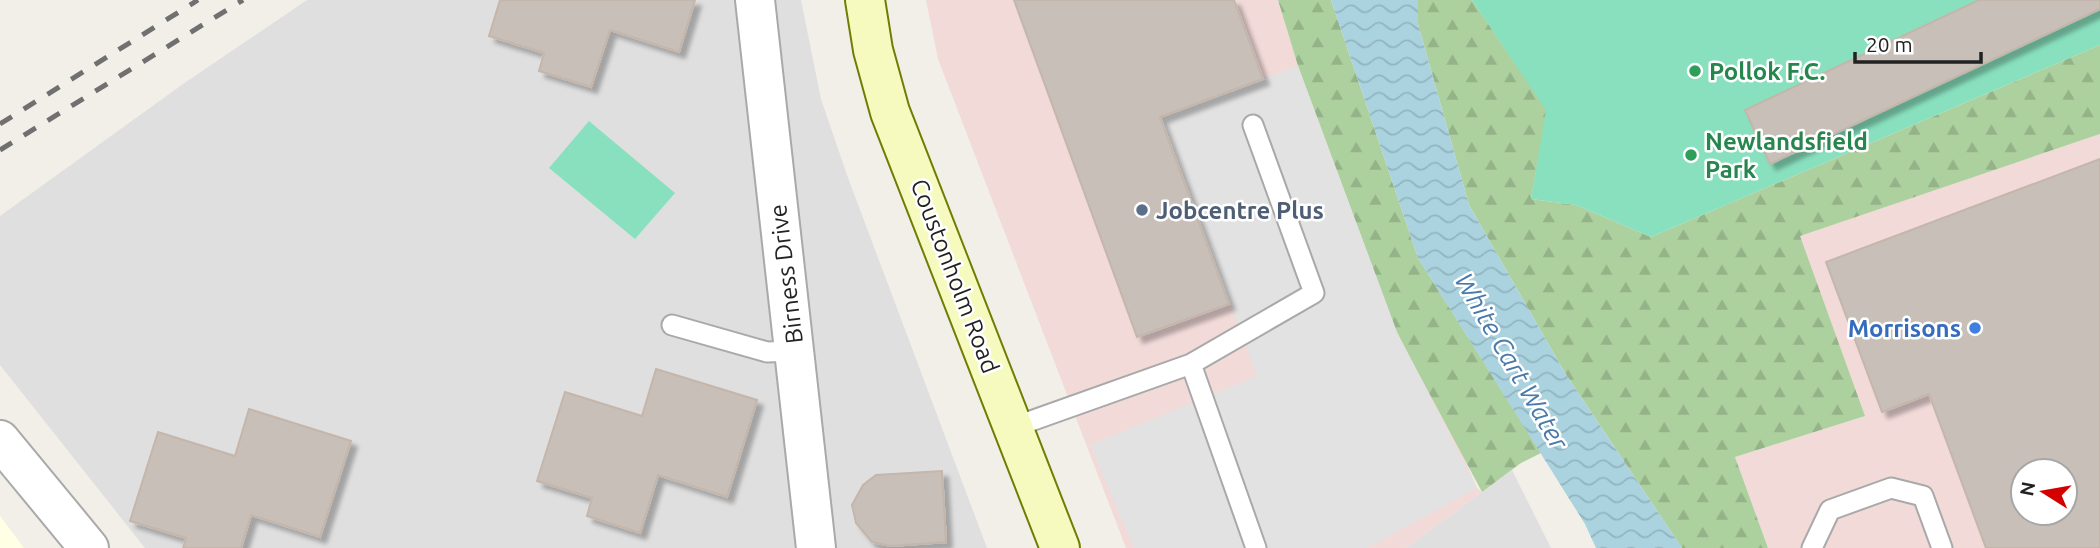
<svg xmlns="http://www.w3.org/2000/svg" width="2100" height="548" font-family="Ubuntu,sans-serif">
<style>
.residential{fill:#e0dfdf}
.commercial{fill:#f2dad9;fill-rule:evenodd}
.education{fill:#ffffe5}
.forest{fill:url(#forest-firs)}
.pitch{fill:#88e0be}
.parking{fill:#e2e2e2}
.water{fill:url(#water-waves)}
.building{fill:#c7bfb8;stroke:#c4b6ab;stroke-width:2;fill-rule:evenodd;filter:url(#shadow)}
.lines{fill:none;stroke-linecap:round;stroke-linejoin:round}
.lane-casing{stroke:#a9a9a9;stroke-width:23}
.street-casing{stroke:#a9a9a9;stroke-width:42}
.secondary-casing{stroke:#707d05;stroke-width:42}
.lane{stroke:#fff;stroke-width:19}
.street{stroke:#fff;stroke-width:38}
.secondary{stroke:#f7fabf;stroke-width:38}
.rail{stroke:#707070;stroke-width:5;stroke-dasharray:14 14;stroke-linecap:butt}
.leisure-dot{fill:#2e9e5b;stroke:#fff;stroke-width:2.5}
.service-dot{fill:#5c6f8a;stroke:#fff;stroke-width:2.5}
.shop-dot{fill:#3f7fe0;stroke:#fff;stroke-width:2.5}
.labels{text-anchor:middle;dominant-baseline:central;stroke-width:5;stroke-linejoin:round;paint-order:stroke}
.leisure-label{font-size:24px;font-weight:bold;fill:#27864d;stroke:#fff;text-anchor:start}
.service-label{font-size:24px;font-weight:bold;fill:#4e5e75;stroke:#fff;text-anchor:start}
.street-label{font-size:24px;fill:#222;stroke:#fff}
.shop-label{font-size:24px;font-weight:bold;fill:#366cbe;stroke:#fff;text-anchor:end}
.water-label{font-size:26px;font-style:italic;fill:#4a7aab;stroke:#fff}
</style>
<defs>
<pattern id="forest-firs" width="22" height="20" patternUnits="userSpaceOnUse" patternTransform="scale(1.75)"><rect width="22" height="20" fill="#add19e"/><path d="M5 1l3.5 6h-7zM16 11l3.5 6h-7z" fill="#95b388"/></pattern>
<pattern id="water-waves" width="16" height="10" patternUnits="userSpaceOnUse" patternTransform="scale(1.75)"><rect width="16" height="10" fill="#aad3df"/><path d="M0 5q4-4 8 0t8 0" fill="none" stroke="#92b5bf"/></pattern>
<filter id="shadow"><feDropShadow dx="6" dy="6" stdDeviation="2" flood-color="#0004"/></filter>
</defs>
<rect width="100%" height="100%" fill="#f2efe9"/>
<path class="residential" d="M307 0H801L821 99 847 175 987 548H145L0 365V216L183 84Z
M1512 470 1551 548H1406L1482 492Z"/>
<path class="commercial" d="M926 0H1278L1298 66 1477 488 1482 492 1406 548H1126L938 59Z
M2100 134V548H1768L1735 457 1865 416 1799 236ZM2023 471H2065V513H2023Z"/>
<path class="education" d="M0 516 24 548H0Z"/>
<path class="forest" d="M1278 0H1331L1418 258 1541 453 1521 463 1482 492 1397 333 1298 66Z
M1418 0H1472L1547 110 1531 199 1576 205 1651 237 2100 45V134L1800 236 1865 416 1735 457 1768 548H1682L1565 373 1469 205 1418 24Z"/>
<path class="pitch" d="M1472 0H2100V45L1651 237 1576 205 1531 199 1546 110Z
M589 121 675 193 635 239 549 168Z"/>
<path class="parking" d="M1298 66 1397 332 1477 488 1367 548H1134L1090 445 1257 376 1160 117Z"/>
<path class="water" d="M1331 0H1418V24L1469 205 1565 373 1682 548H1596L1585 524 1418 258Z"/>
<path class="building" d="M500 0H695L679 52 610 30 591 87 539 71 544 53 489 36Z
M1014 0H1234L1263 79 1160 117 1229 304 1137 337Z
M1979 0H2100V9L1770 164 1745 110Z
M2100 159V548H1986L1929 394 1882 412 1826 262ZM2023 471H2065V513H2023Z
M656 369 757 400 727 497 658 475 640 533 587 516 592 498 537 481 565 392 642 416Z
M249 409 351 441 320 537 251 515 241 548H183L186 538 130 521 158 432 235 456Z
M942 471 946 542 891 546 872 542 856 523 852 505 863 485 876 475Z"/>
<g class="lines">
<defs>
<path id="lane" d="M672 325 767 352 796 351
M1191 364 1256 548
M1014 427 1191 364 1314 293 1253 125
M1812 548 1830 510 1891 488 1923 496 1942 548"/>
<path id="street" d="M755 0 816 548
M0 440 89 548"/>
<path id="secondary" d="M865 0 873 50 890 112 1060 548"/>
</defs>
<use href="#lane" class="lane-casing"/>
<use href="#street" class="street-casing"/>
<use href="#secondary" class="secondary-casing"/>
<use href="#lane" class="lane"/>
<use href="#street" class="street"/>
<use href="#secondary" class="secondary"/>
<path class="rail" d="M0 124 198 0
M0 150 243 0"/>
</g>
<g class="leisure-dot">
<circle cx="1695" cy="71" r="7"/>
<circle cx="1691" cy="155" r="7"/>
</g>
<circle class="service-dot" cx="1142" cy="210" r="7"/>
<circle class="shop-dot" cx="1975" cy="328" r="7"/>
<g class="labels">
<g class="leisure-label">
<text x="1709" y="71">Pollok F.C.</text>
<text x="1705" y="141">Newlandsfield<tspan x="1705" dy="28">Park</tspan></text>
</g>
<g class="service-label">
<text x="1156" y="210">Jobcentre Plus</text>
</g>
<g class="street-label">
<text transform="translate(786 274) rotate(-97)">Birness Drive</text>
<text transform="translate(955 276) rotate(69)">Coustonholm Road</text>
</g>
<g class="shop-label">
<text x="1961" y="328">Morrisons</text>
</g>
<g class="water-label">
<text transform="translate(1512 361) rotate(60)">White Cart Water</text>
</g>
</g>
<g transform="translate(2044 492) rotate(281)"><circle r="33" fill="#ffffff" stroke="#a7a7a7" stroke-width="2"/>
<path d="M0-5L12 26L0 18L-12 26Z" fill="#d40000"/>
<text y="-10" font-size="19" font-weight="bold" text-anchor="middle" fill="#222222">N</text>
</g>
<path d="M1855 52v10h126v-10" fill="none" stroke="#222222" stroke-width="3.5"/>
<text x="1866" y="52" font-size="21" fill="#222222" stroke="#ffffff" stroke-width="5" paint-order="stroke">20 m</text>
</svg>
